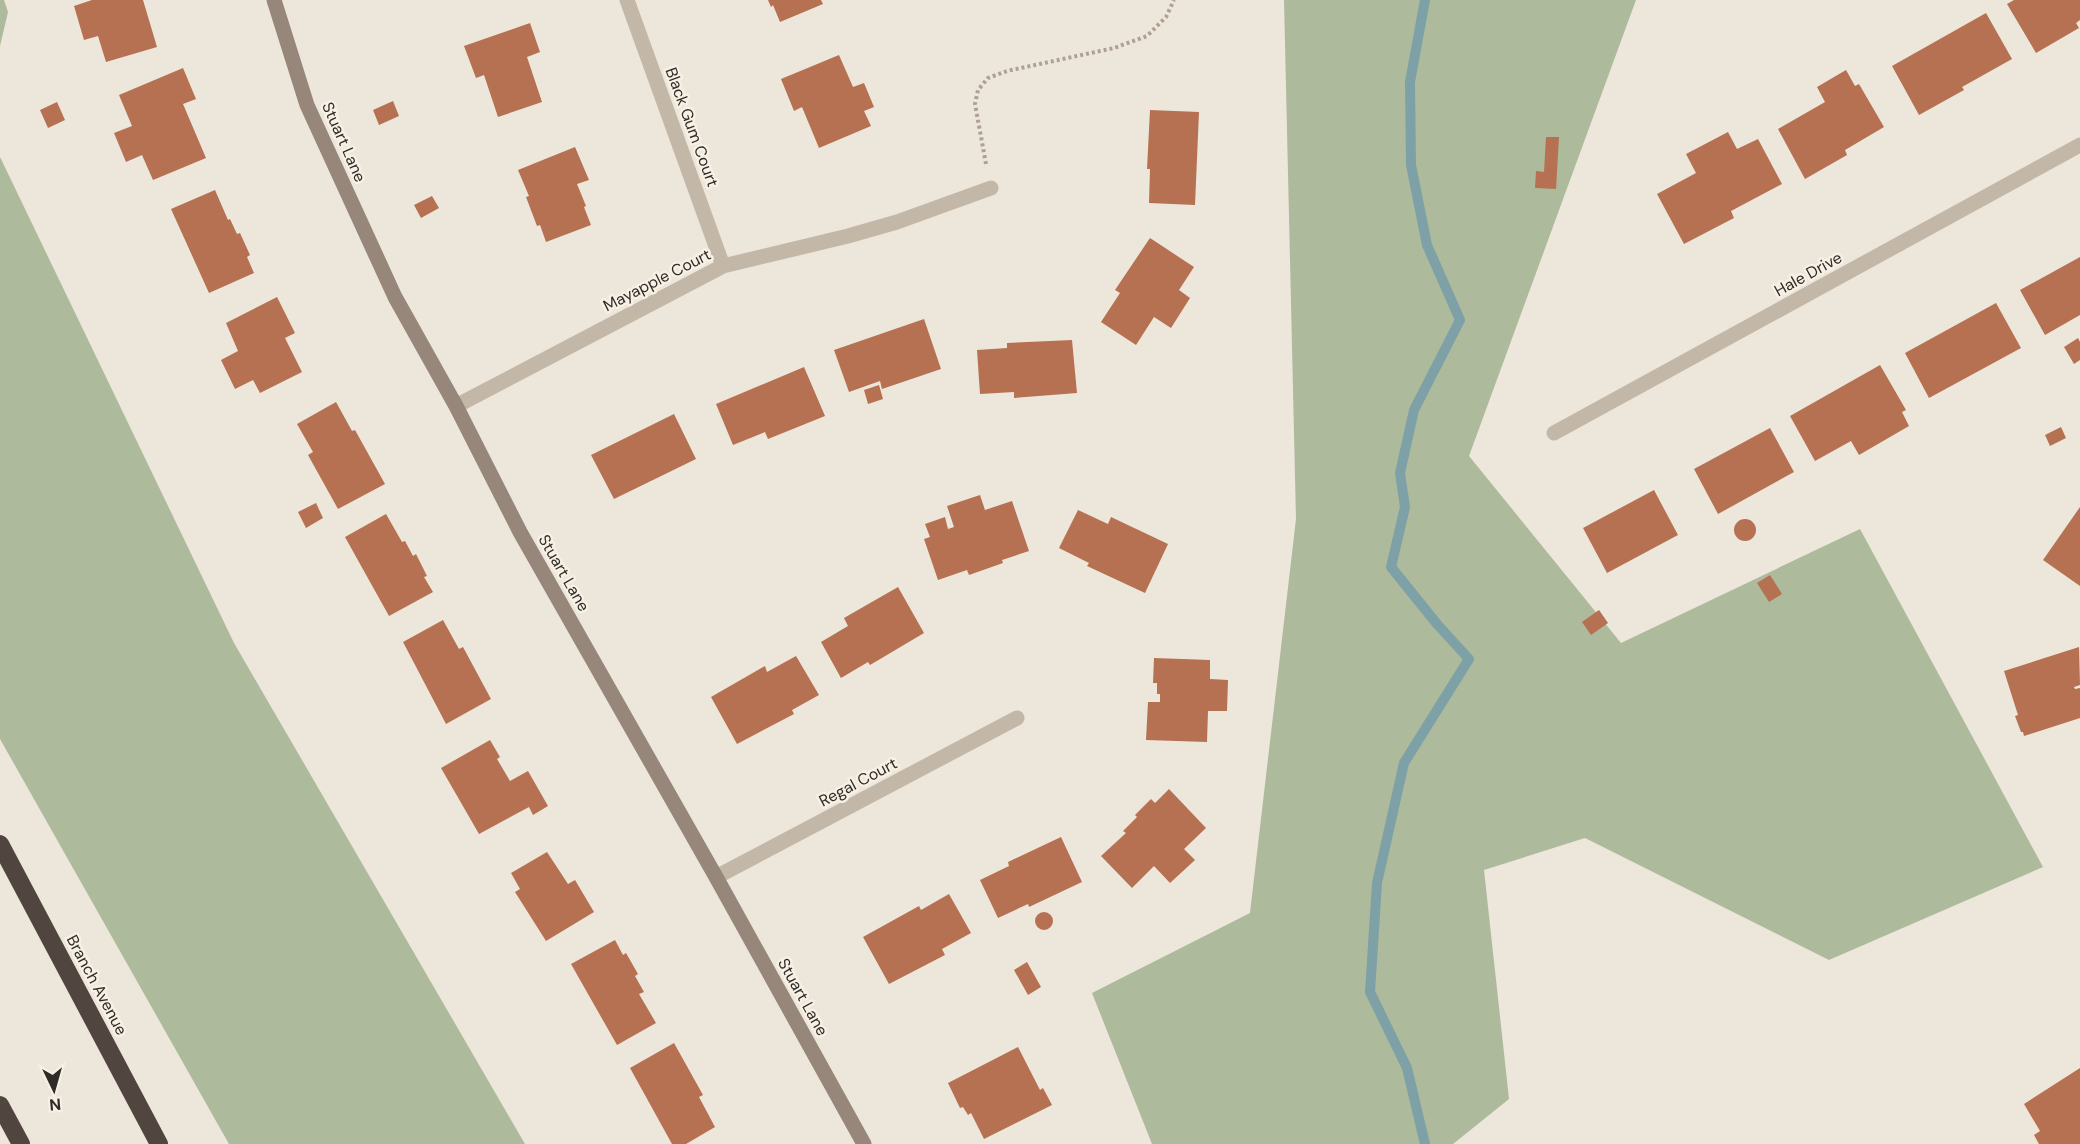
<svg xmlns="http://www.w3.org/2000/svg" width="2080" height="1144" font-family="'DM Sans',sans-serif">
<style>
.green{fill:#aeba9c}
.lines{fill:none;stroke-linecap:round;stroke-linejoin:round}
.stream{stroke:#7da1a6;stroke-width:10}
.building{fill:#b57151}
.path{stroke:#afa192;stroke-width:4;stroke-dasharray:3 3;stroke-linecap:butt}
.street{stroke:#c3b7a8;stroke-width:15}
.secondary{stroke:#97867a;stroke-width:15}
.highway{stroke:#51463f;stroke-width:18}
.labels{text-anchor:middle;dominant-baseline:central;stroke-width:5;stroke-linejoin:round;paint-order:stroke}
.street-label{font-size:16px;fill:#312b27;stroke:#f6f0e5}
</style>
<rect width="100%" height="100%" fill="#ede6da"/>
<path class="green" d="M0 0H4L8 12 0 46Z
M1284 0H1636L1469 456 1621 643 1860 529 2043 867 1829 960 1585 838 1484 870 1509 1099 1453 1144H1152L1092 993 1250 913 1296 519Z
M0 157 234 643 525 1144H229L0 739Z"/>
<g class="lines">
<path class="stream" d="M1425 1144 1407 1068 1370 992 1377 883 1404 763 1469 659 1437 624 1391 567 1405 507 1400 473 1414 410 1460 320 1427 245 1411 165 1410 82 1425 0"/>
</g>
<path class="building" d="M92 0H143L157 47 106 62 98 36 84 40 74 6Z
M768 0H821L823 4 780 22 773 5 771 7Z
M2014 0H2080V20L2076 23 2079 28 2036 53 2007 4Z
M1986 13 2012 59 1962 87 1964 90 1919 115 1892 66Z
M530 23 540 52 527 57 542 102 498 117 484 75 476 78 464 46Z
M839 55 853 87 864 83 874 107 864 111 871 126 819 148 802 107 794 111 781 79Z
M183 68 196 99 183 104 206 158 153 180 142 155 126 162 114 133 132 126 119 95Z
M1846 70 1855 86 1859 84 1884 127 1845 150 1847 155 1805 179 1778 129 1825 102 1817 87Z
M393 101 399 116 379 125 373 110Z
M57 102 65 120 48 128 40 110Z
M1150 110 1199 112 1195 205 1149 203 1150 169H1147Z
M1728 132 1737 149 1758 139 1782 184 1731 211 1734 218 1684 244 1657 194 1696 173 1686 154Z
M1546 137H1559L1556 189 1535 188 1536 171 1544 172Z
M575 147 589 180 577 184 586 206 584 207 591 225 546 242 540 225 537 226 526 197 529 196 518 170Z
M215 190 228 220 230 219 237 234 240 233 250 255 247 257 254 273 209 293 171 209Z
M432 196 439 208 421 218 414 205Z
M1150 238 1194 267 1179 290 1190 298 1171 328 1154 317 1136 345 1101 322 1120 293 1115 290Z
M2080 257V315L2045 335 2020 290Z
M277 297 295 333 285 338 302 372 260 393 253 380 235 389 221 360 238 351 226 323Z
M1996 303 2021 348 1929 398 1905 353Z
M924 319 941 369 882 389 880 381 849 392 834 350Z
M2078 338 2080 342V360L2074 364 2064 347Z
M1072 340 1077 393 1014 398V392L980 394 977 350 1007 348V343Z
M1880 365 1906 410 1902 412 1909 426 1859 455 1851 441 1815 461 1790 416Z
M804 367 825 416 768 439 765 432 733 445 716 404Z
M879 385 883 399 868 404 864 390Z
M336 402 352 431 355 430 385 484 338 509 308 455 313 452 297 424Z
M674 414 696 459 614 499 591 455Z
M2061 427 2066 438 2050 446 2045 435Z
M1770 428 1794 472 1718 514 1694 469Z
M1654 490 1678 535 1607 573 1583 528Z
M980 495 985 510 1012 501 1029 551 1002 560 1003 563 969 575 967 570 938 580 924 539 930 537 925 524 945 517 948 529 954 527 947 506Z
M316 503 323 518 306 528 298 512Z
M2080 507V586L2043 560Z
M1078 510 1108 524 1111 517 1168 544 1145 593 1087 566 1089 563 1059 548Z
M386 514 402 542 405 541 413 556 416 554 427 576 424 577 433 592 389 616 345 537Z
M1734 530a11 11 0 1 1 22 0a11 11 0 1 1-22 0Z
M1770 575 1782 594 1769 602 1757 583Z
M898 587 924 633 870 665 868 662 841 678 821 642 848 626 844 618Z
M1599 610 1608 623 1591 635 1582 622Z
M443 620 459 649 463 647 491 699 446 724 403 642Z
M2079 647 2080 685 2074 687 2075 689 2080 688V718L2024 736 2023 732H2021L2015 716 2018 715 2004 671Z
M796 656 819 695 792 710 794 714 737 744 711 697 765 666 767 672Z
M1154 658 1210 660V679L1228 680 1227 711H1208L1207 742 1146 740 1148 702H1160V694H1157V683H1153Z
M490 740 500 757 497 759 510 781 528 771 548 806 533 815 529 807 479 834 441 768Z
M1169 789 1206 828 1184 849 1195 860 1170 883 1154 866 1132 888 1101 856 1126 833 1123 831 1137 817 1135 815 1151 799 1155 803Z
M1061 837 1082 882 1029 907 1028 904 998 918 980 880 1009 866 1008 862Z
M547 852 568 884 575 880 594 912 546 941 515 892 520 889 511 873Z
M949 894 971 933 942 949 945 955 889 984 863 937 919 906 921 910Z
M1035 921a9 9 0 1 1 18 0a9 9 0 1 1-18 0Z
M615 940 623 955 626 953 638 974 635 976 644 992 639 994 656 1023 617 1045 571 964Z
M1027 962 1041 987 1028 995 1014 970Z
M674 1043 703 1095 699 1097 715 1127 686 1144H672L630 1068Z
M1018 1047 1040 1090 1043 1088 1052 1105 984 1139 971 1113 968 1115 963 1107 960 1108 948 1083Z
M2080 1068V1144H2039L2034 1135 2040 1131 2024 1104Z"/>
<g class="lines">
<path class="path" d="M986 164 975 104 978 90 988 78 1007 71 1114 48 1147 36 1166 17 1174 0"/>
<path class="street" d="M627 0 723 266
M456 406 723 266 848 236 897 222 991 188
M1554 433 2080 145
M716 877 1017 718"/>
<path class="secondary" d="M274 0 307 105 395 297 456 406 520 532 716 877 864 1144"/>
<path class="highway" d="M0 844 159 1144
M0 1105 21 1144"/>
</g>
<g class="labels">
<g class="street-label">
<text transform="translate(692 127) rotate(70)">Black Gum Court</text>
<text transform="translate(344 142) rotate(66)">Stuart Lane</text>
<text transform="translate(1808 274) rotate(-29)">Hale Drive</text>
<text transform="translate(657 280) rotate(-27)">Mayapple Court</text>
<text transform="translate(564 573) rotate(60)">Stuart Lane</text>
<text transform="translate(858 782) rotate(-28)">Regal Court</text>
<text transform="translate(97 985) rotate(62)">Branch Avenue</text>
<text transform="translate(803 997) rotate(61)">Stuart Lane</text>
</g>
</g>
<g transform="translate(54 1090) rotate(175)" stroke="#f6f0e5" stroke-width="4.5" paint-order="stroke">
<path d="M0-4.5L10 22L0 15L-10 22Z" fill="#312b27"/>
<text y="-9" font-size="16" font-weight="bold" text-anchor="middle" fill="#312b27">N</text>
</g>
</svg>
